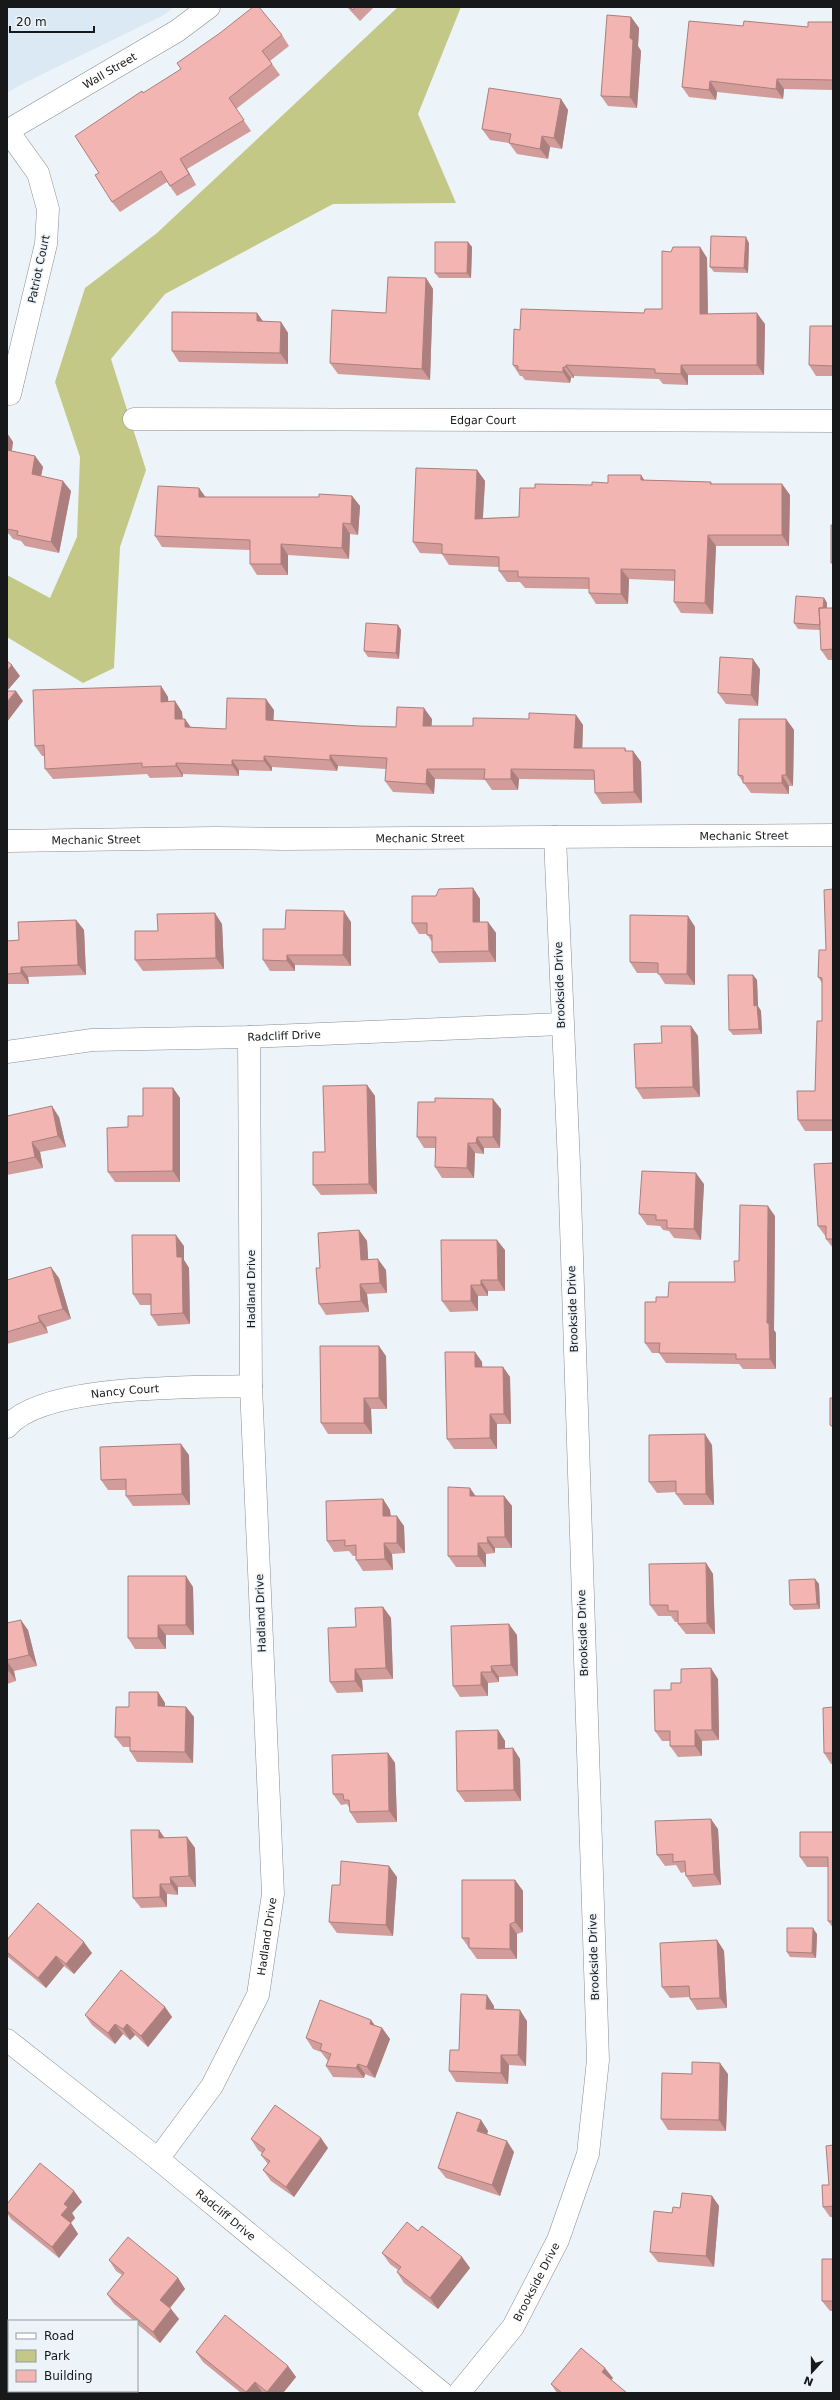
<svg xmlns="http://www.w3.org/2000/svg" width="840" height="2400" font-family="'DejaVu Sans',sans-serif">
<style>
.built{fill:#dbe9f4}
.green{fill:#c4c887}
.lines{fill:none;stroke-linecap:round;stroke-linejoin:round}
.minor-casing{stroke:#888e94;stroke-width:23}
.tertiary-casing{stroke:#888e94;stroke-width:23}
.minor{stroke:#fff;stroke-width:22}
.tertiary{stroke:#fff;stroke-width:22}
.wall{fill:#d19c99}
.shaded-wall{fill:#aa7f7d}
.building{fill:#f3b5b2;stroke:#aa7f7d}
.labels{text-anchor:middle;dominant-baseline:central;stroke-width:3;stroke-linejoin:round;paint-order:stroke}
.street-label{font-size:11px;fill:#16181a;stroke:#ecf3f9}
</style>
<rect width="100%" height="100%" fill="#ecf3f9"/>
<path class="built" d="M7 7H174L164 15 20 85 7 93Z"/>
<path class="green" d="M398 7H461L418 114 456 203 333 204 165 294 111 359 146 470 120 547 114 668 83 683 7 637V575L50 598 77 537 80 457 55 382 85 288 157 233Z
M7 2328 9 2329V2391H85L87 2393H7Z"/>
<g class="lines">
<defs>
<g id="minor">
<path d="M7 130 38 173 48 209 46 244 10 394"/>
<path id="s1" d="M134 419 833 421"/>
<path id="s2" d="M7 841 215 838 283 839 833 835"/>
<path id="s3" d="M7 1052 92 1040 249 1037 561 1024"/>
<path id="s4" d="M7 1427C43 1383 196 1388 251 1386"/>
<path id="s5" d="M7 2040 158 2159 442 2393"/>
<path id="s6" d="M158 2159 212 2086 258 1995 273 1894 251 1386 249 1037"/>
<path id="s7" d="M459 2393 513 2327 558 2240 588 2154 598 2060 569 1164 555 837"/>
</g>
<g id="tertiary">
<path id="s8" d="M7 131 177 31 209 7"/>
</g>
</defs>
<use href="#minor" class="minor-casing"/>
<use href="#tertiary" class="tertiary-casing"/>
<use href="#minor" class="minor"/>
<use href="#tertiary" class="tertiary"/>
</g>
<path class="wall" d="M347 7H374L360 21Z
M631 17 639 28 638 46 641 51 637 108 608 106 601 96Z
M833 22V90L784 89 783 99 717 92 716 100 689 97 682 87 743 26 808 27Z
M282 35 289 46 270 61 280 75 236 109 251 131 187 169 196 185 177 196 167 182 120 212 112 202 99 173 143 93Z
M561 99 568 110 562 149 550 147 548 159 517 154 509 143 490 140 482 129Z
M468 242 472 247 471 278H439L435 273Z
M749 243 748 273 714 272 710 267Z
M700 247 707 258 708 314 765 324 764 375H688V385L663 384 659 379 574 376V378H571L570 383 525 380 522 376H520L513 365 520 330 644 313 662 309 671 252Z
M426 278 433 289 430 380 338 374 330 363Z
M257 313 263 322H281L288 333V364L179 362 172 351Z
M833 326V376H816L809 365Z
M7 433 13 442 12 451 35 456 43 467 41 476 71 491 59 553 25 546 21 541 13 539 9 534 7 533Z
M477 470 485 481 483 518 519 517 535 488 592 485 608 483 641 475 644 480 711 482 712 484H782L790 495 789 546H716L713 614 681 613 674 602 675 581 629 579 628 604H596L589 593V589L525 588 520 582H507L499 571V567L449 565 442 554 420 553 413 542Z
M352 496 360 506 358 535 350 534 349 559 288 555V575H257L250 564V550L162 547 155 536 206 497H319Z
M824 598 827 603V608H833V660H828L821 650 820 630 798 629 794 623Z
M398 625 401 630 399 659 368 657 364 651Z
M760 669 758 706 726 704 718 693Z
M161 686 168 697V701H175L182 712 183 719H185L191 727 226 729 274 710 273 720 359 726 396 727 432 719 431 726H473L529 719 576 715 583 725 582 748H625L627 751H633L641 762 642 803 602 804 595 793V780L519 779 518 790H492L485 780 435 779 434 794 393 792 385 781 386 769 338 766 337 771 272 767V771L239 770V776L183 774V777L150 778 147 774 53 779 45 769V756H42L35 746Z
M786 719 794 730 793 786H789V794L751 793 738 775Z
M473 888 480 899V922H488L496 933V962L439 963 432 952V942L427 934H419L412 923 436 896Z
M833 889V1131H805L798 1120 815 1091 822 1021V983L818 977 826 950Z
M688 916 695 927V985L665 984 658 973H637L630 962Z
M76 920 84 930 86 975 28 977 29 984H7V941L19 940Z
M351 922V966L295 965V971H270L263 960 285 929Z
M222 924 224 969 143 971 135 960 158 931Z
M753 975 757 980 758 1006 761 1011 762 1034 733 1035 729 1030Z
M691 1026 698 1036 700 1097 643 1099 636 1088 662 1043Z
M367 1085 375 1096 377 1194 321 1195 313 1185 325 1152Z
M173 1088 180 1098V1182H115L108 1172 128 1127 143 1116Z
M501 1109 500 1148H484V1154L475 1153 474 1178H442L435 1167V1148H424L417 1137Z
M7 1116 59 1117 66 1147 40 1152 43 1168 7 1175Z
M833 1163V1248L826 1239V1237L818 1226Z
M704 1184 701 1240 674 1238 669 1231 663 1230 660 1226 647 1225 639 1214Z
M775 1216 774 1330 776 1333V1369H743L739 1364 666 1363 659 1353H652L645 1343 656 1302 668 1297 735 1282 739 1261Z
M359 1230 367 1241 368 1260 386 1270 387 1293 367 1294 369 1312 326 1315 319 1304 320 1268Z
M184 1246V1260L189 1268 190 1324 158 1326 151 1315V1305H140L133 1294Z
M505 1250V1291H488V1296H478V1311L450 1312 442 1301Z
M59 1278 71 1319 46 1327 48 1333 7 1344V1280Z
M475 1352 482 1362V1367H503L510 1377 511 1424H497V1449H454L447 1439Z
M386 1356 387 1409H371L372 1434H328L321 1423Z
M712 1445 714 1505H684L676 1494V1492L657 1493 649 1482Z
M189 1455 190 1505 133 1506 126 1496V1490H108L101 1480Z
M504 1496 512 1506V1548H495V1553L486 1554V1567H456L448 1556Z
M383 1499 390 1510 391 1516 404 1526 405 1553 392 1554 393 1570 363 1571 356 1560V1556H353L349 1551 334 1552 327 1541Z
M706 1563 713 1574 715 1634H686L678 1624V1622H675L671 1616H658L650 1605Z
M815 1579 819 1584 820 1609 794 1610 790 1605Z
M193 1587 194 1635H166V1649H135L128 1638Z
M383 1607 391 1618 393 1679 362 1680 363 1692 337 1693 330 1682 356 1627Z
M7 1623 28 1630 37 1666 14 1671 16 1681 7 1684Z
M517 1635 518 1676 499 1677V1682L488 1683V1696L460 1697 453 1686Z
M718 1679 719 1740 702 1741V1756L678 1757 670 1746V1741H662L655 1731 671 1690 681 1683Z
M158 1692 165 1703V1707H186L194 1717 193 1763 137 1762 130 1751V1747H123L115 1737 129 1707Z
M833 1707V1764H831L824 1753Z
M498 1730 505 1741V1748H513L520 1759 521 1801 465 1802 457 1791Z
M388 1753 395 1763 397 1822 357 1823 350 1812V1809L347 1804 341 1805 333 1794Z
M718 1829 721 1885 693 1887 686 1876 685 1872 681 1873 676 1865 665 1866 657 1855Z
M159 1830 165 1838 187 1837 195 1848 196 1887H178V1895L167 1894V1907L141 1908 133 1898Z
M833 1832V1928L828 1921V1867H807L800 1857Z
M397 1877 393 1936 337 1933 329 1922 340 1885Z
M515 1880 523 1891V1932L517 1934V1959H477L462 1938Z
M817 1934 816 1958 790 1957 787 1952Z
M7 1940 92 1953 74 1974 64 1966 46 1988 8 1957 7 1955Z
M717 1940 724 1951 727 2008 697 2010 690 1999V1997L670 1998 662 1987Z
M494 2006V2009L527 2021 526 2066 509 2065 508 2084 456 2082 449 2071 459 2050Z
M165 2007 172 2017 148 2047 135 2035 130 2040 123 2034 115 2044 92 2025 85 2015Z
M375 2025 382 2028 390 2039 375 2078 365 2074 364 2078 333 2077 326 2066 328 2061 321 2052 313 2049 306 2038Z
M692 2074H728L726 2131 668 2130 661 2119Z
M481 2120 488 2131 487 2135 514 2152 500 2196 446 2178 438 2168Z
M251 2139 328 2148 294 2197 271 2181 263 2170 268 2164 261 2155 262 2153 258 2150Z
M833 2145V2217H830L823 2207 829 2185Z
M74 2191 82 2202 72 2213 75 2218 71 2223 78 2234 59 2258 11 2219 7 2213V2204Z
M712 2196 719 2206 714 2267 658 2262 650 2252 672 2213 680 2208Z
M418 2231 462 2257 470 2268 438 2309 404 2283 397 2272 398 2270 390 2264 382 2253Z
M833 2259V2311H830L822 2301Z
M109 2260 178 2278 185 2289 170 2308 179 2319 160 2343 137 2324V2321H134L114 2304 107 2294 122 2275 116 2271Z
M196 2352 288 2366 296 2377 283 2393H263L262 2392V2393H241L203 2362Z
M613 2378 611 2380 627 2393H557L551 2384Z"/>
<path class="shaded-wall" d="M631 17 639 28 638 46 641 51 637 108 630 97V38Z
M777 79 784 89 783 99 776 89Z
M710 81 717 92 716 100 709 90Z
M561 99 568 110 562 149 554 138Z
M542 136 550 147 548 159 540 149Z
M180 159 187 169 196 185 189 174Z
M746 237 749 243 748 273 744 268Z
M468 242 472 247 471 278 467 273Z
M700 247 707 258 708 324 700 314Z
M426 278 433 289 430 380 422 369Z
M257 313 265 324 257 321Z
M757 313 765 324 764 375 757 365Z
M281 322 288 333V364L280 353Z
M566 365 574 376V378L566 367Z
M681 365 688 375V385L681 374Z
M563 367 571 378 570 383 563 372Z
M7 433 13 442 10 460 7 456Z
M35 456 43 467 39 485 32 474Z
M477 470 485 481 482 529 475 519Z
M641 475 648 486 641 480Z
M63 481 71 491 59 553 51 542Z
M782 484 790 495 789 546 782 535Z
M199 488 207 499 199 497Z
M352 496 360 506 358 535 351 524Z
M343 523 350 534 349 559 342 548Z
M708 535 716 546 713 614 705 603Z
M281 544 288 555V575L281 564Z
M621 569 629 579 628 604 621 594Z
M824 598 827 603 826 631 822 625Z
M398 625 401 630 399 659 396 653Z
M753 659 760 669 758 706 751 695Z
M12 665 20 676 7 691V671Z
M161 686 168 697 169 712 161 702Z
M16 691 23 701 7 722V702Z
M266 699 274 710 273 731 266 720Z
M175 701 182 712 183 730 175 719Z
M424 708 432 719 431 737 423 726Z
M576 715 583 725 582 758 574 748Z
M185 719 192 730 185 727Z
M786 719 794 730 793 786 786 775Z
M633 751 641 762 642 803 634 792Z
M330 755 338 766 337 771 330 760Z
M264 756 272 767V771L264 761Z
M232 760 239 770V776L232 765Z
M176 763 183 774V777L176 766Z
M427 769 435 779 434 794 426 784Z
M511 769 519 779 518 790 511 779Z
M782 775 789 786V794L782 783Z
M473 888 480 899V933L473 922Z
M344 911 351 922V966L343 955Z
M215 913 222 924 224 969 216 958Z
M688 916 695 927V985L687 974Z
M76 920 84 930 86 975 78 965Z
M488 922 496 933V962L489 951Z
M287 955 295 965V971L287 961Z
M21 967 28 977 29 984 21 973Z
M753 975 757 980 758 1006 761 1011 762 1034 759 1029 754 1006Z
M691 1026 698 1036 700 1097 693 1087Z
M367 1085 375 1096 377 1194 369 1184Z
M173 1088 180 1098V1182L173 1171Z
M493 1099 501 1109 500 1148 493 1137Z
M52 1106 59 1117 66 1147 58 1136Z
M477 1137 484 1148V1154L476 1143Z
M32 1142 40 1152 43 1168 35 1157Z
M468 1143 475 1153 474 1178 467 1168Z
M696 1173 704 1184 701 1240 694 1229Z
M768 1206 775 1216 774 1330 776 1333V1369L770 1359 767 1323Z
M359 1230 367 1241 369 1271 361 1260Z
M176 1235 184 1246V1260L189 1268 190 1324 183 1313 177 1257Z
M497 1240 505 1250V1291L498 1280Z
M378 1259 386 1270 387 1293 380 1283Z
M51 1267 59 1278 71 1319 63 1309Z
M481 1280 488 1291V1296L481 1285Z
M360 1284 367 1294 369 1312 361 1301Z
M471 1285 478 1296V1311L471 1301Z
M38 1316 46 1327 48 1333 40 1322Z
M379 1346 386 1356 387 1409 379 1398Z
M475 1352 482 1362 483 1378 475 1367Z
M503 1367 510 1377 511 1424 504 1414Z
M364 1398 371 1409 372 1434 364 1423Z
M490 1414 497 1424V1449L490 1438Z
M705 1434 712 1445 714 1505 706 1494Z
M181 1444 189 1455 190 1505 182 1494Z
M470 1488 477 1498 470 1496Z
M504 1496 512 1506V1548L505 1537Z
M383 1499 390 1510 391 1527 383 1516Z
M397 1516 404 1526 405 1553 397 1543Z
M487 1537 495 1548V1553L488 1543Z
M384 1543 392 1554 393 1570 385 1559Z
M478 1543 486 1554V1567L478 1556Z
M706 1563 713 1574 715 1634 707 1623Z
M186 1576 193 1587 194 1635 186 1625Z
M815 1579 819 1584 820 1609 817 1604Z
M383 1607 391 1618 393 1679 386 1668Z
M21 1620 28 1630 37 1666 29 1655Z
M509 1624 517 1635 518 1676 511 1665Z
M158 1625 166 1635V1649L158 1638Z
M7 1661 14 1671 16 1681 9 1671Z
M491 1666 499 1677V1682L492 1672Z
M711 1668 718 1679 719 1740 712 1730Z
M355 1669 362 1680 363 1692 355 1681Z
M481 1672 488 1683V1696L481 1685Z
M158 1692 165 1703V1717L158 1706Z
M186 1707 194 1717 193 1763 185 1752Z
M498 1730 505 1741V1759L498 1749Z
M695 1730 702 1741V1756L695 1746Z
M513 1748 520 1759 521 1801 514 1790Z
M388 1753 395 1763 397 1822 389 1811Z
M711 1819 718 1829 721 1885 714 1874Z
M159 1830 166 1841 159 1838Z
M187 1837 195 1848 196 1887 189 1876Z
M389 1866 397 1877 393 1936 386 1925Z
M170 1877 178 1887V1895L171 1884Z
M515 1880 523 1891V1932L515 1922Z
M160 1884 167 1894V1907L160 1897Z
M510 1924 517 1934V1959L510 1949Z
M813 1928 817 1934 816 1958 812 1953Z
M717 1940 724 1951 727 2008 720 1998Z
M84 1942 92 1953 74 1974 66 1964Z
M56 1956 64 1966 46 1988 38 1978Z
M487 1995 494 2006V2019L486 2009Z
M165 2007 172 2017 148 2047 141 2036Z
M520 2010 527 2021 526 2066 518 2055Z
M371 2020 379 2031 370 2024Z
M115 2024 123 2034 115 2044 108 2033Z
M127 2024 135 2035 130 2040 123 2029Z
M382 2028 390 2039 375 2078 367 2067Z
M501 2055 509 2065 508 2084 501 2073Z
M720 2063 728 2074 726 2131 719 2120Z
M358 2064 365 2074 364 2078 356 2068Z
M481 2120 488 2131 484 2142 477 2131Z
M321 2138 328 2148 294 2197 286 2187Z
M507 2141 514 2152 500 2196 492 2185Z
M74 2191 82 2202 72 2213 75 2218 68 2226 61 2215 64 2204Z
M712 2196 719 2206 714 2267 706 2256Z
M71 2223 78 2234 59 2258 52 2247Z
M462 2257 470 2268 438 2309 430 2298Z
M178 2278 185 2289 168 2310 160 2300Z
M171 2309 179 2319 160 2343 153 2332Z
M288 2366 296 2377 283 2393H268L267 2392Z
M605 2368 613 2378 609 2383 602 2372Z
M255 2382 262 2392V2393H247L246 2392Z"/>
<path class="building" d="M253 7H259L282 35 262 51 272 64 229 98 244 120 180 159 189 174 170 186 161 171 112 202 95 175 99 173 75 136 142 91 143 93 181 69 177 63 220 33Z
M350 7H356L353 10Z
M607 15 631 17 630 38 633 40 630 97 601 96Z
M689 21 743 26 744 21 808 27V22H833V80L777 79 776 89 710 81 709 90 682 87Z
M489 88 561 99 554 138 542 136 540 149 509 143 511 134 482 129Z
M711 236 746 237 744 268 710 267Z
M435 242H468L467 273H435Z
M673 247H700V314L757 313V365H681V374L655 373V369L566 365V367H563V372L518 370V366L513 365 514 329 520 330 521 309 644 313 645 309H662V251L671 252Z
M388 277 426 278 422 369 330 363 332 310 386 313Z
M172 312 257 313V321L281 322 280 353 172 351Z
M810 326H833V366L809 365Z
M7 450 35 456 32 474 63 481 51 542 17 535 18 531 7 529Z
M416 468 477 470 475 519 519 517 520 488H535V484L592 485V482L608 483V475H641V480L711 482 710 484H782V535H708L705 603 674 602 675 570 621 569V594L589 593V578L518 577V571H499V557L442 554V544L413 542Z
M158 486 199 488V497H319V494L352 496 351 524 343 523 342 548 281 544V564H250V540L155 536Z
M831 525H833V563H831Z
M796 596 824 598 823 608H819L820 625 794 623Z
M819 608H833V649L821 650Z
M366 623 398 625 396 653 364 651Z
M720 657 753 659 751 695 718 693Z
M7 661 12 665 7 671Z
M161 686V702L175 701V719H185V727L226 729 227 698 266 699V720L359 726 396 727 397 707 424 708 423 726H473V718L529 719V713L576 715 574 748H625V751H633L634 792 595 793 594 770 511 769V779H484L485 769H427L426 784 385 781 387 758 330 755V760L264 756V761L232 760V765L176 763V766L142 767V763L45 769 44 745 35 746 33 690Z
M7 691H16L7 702Z
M739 719H786V775H782V783H743V776L738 775Z
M473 888V922H488L489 951 432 952V935H427V923H412V896H436L439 889Z
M833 889V1120H798L797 1091H815L817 1021H822V978L818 977 819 950H826L824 890Z
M286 910 344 911 343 955H287V961L263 960V929H285Z
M215 913 216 958 135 960V931H158L157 914Z
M630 915 688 916 687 974H658V963L630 962Z
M76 920 78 965 21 967V973L7 974V941L19 940 18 922Z
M728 975H753L754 1006 757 1005 759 1029 729 1030Z
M661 1026H691L693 1087 636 1088 634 1044 662 1043Z
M367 1085 369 1184 313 1185V1152H325L323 1086Z
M143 1088H173V1171L108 1172 107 1128 128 1127V1116H143Z
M435 1098 493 1099V1137H477L476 1143H468L467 1168 435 1167 436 1137H417L418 1102H435Z
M52 1106 58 1136 32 1142 35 1157 7 1163V1116Z
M833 1163V1239H826V1226H818L814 1164Z
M642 1171 696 1173 694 1229 667 1228V1220H656V1215L639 1214Z
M740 1205 768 1206 767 1323H769L770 1359H736V1354L659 1353 660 1343H645V1302H656V1297H668L669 1282H735L734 1261H739Z
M359 1230 361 1260 378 1259 380 1283 360 1284 361 1301 319 1304 316 1268H320L318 1233Z
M132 1235H176L177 1257H182L183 1313 151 1315V1294H133Z
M441 1240H497L498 1280H481V1285H471V1301H442Z
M51 1267 63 1309 38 1316 40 1322 7 1332V1280Z
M320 1346H379V1398H364V1423H321Z
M445 1352H475V1367H503L504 1414H490V1438L447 1439Z
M830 1398H833V1427L830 1425Z
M705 1434 706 1494H676V1481L649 1482V1435Z
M181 1444 182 1494 126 1496V1479L101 1480 100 1447Z
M448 1487 470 1488V1496H504L505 1537H487L488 1543H478V1556H448Z
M383 1499V1516H397V1543H384L385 1559 356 1560V1545L345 1546V1540L327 1541 326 1501Z
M706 1563 707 1623 678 1624V1611H668V1605H650L649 1564Z
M128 1576H186V1625H158V1638H128Z
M815 1579 817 1604 790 1605 789 1580Z
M383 1607 386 1668 355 1669V1681L330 1682 328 1628 356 1627 355 1608Z
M21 1620 29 1655 7 1660V1623Z
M509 1624 511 1665 491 1666 492 1672H481V1685L453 1686 451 1626Z
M7 1664 9 1671H7Z
M711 1668 712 1730H695V1746H670V1731H655L654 1690H671V1683H681V1669Z
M129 1692H158V1706L186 1707 185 1752 130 1751V1737H115L116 1707H129Z
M833 1707V1753H824L823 1708Z
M498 1730V1749L513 1748 514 1790 457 1791 456 1731Z
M388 1753 389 1811 350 1812 349 1800H344L343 1794H333L332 1755Z
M711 1819 714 1874 686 1876 685 1861 673 1862V1854L657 1855 655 1821Z
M131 1830H159V1838L187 1837 189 1876 170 1877 171 1884H160V1897L133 1898Z
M800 1832H833V1921H828V1857H800Z
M341 1861 389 1866 386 1925 329 1922 332 1885H340Z
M462 1880H515V1922L510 1924V1949L469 1948V1938H462Z
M38 1903 84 1942 66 1964 56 1956 38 1978 7 1952V1940Z
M787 1928H813L812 1953 787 1952Z
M717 1940 720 1998 690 1999 689 1986 662 1987 660 1943Z
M121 1970 165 2007 141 2036 127 2024 123 2029 115 2024 108 2033 85 2015Z
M461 1994 487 1995 486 2009 520 2010 518 2055H501V2073L449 2071 450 2050H459Z
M320 2000 371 2020 370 2024 382 2028 367 2067 358 2064 356 2068 326 2066 331 2054 320 2050 322 2044 306 2038Z
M692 2062 720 2063 719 2120 661 2119 662 2073 692 2074Z
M275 2105 321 2138 286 2187 263 2170 270 2161 261 2155 265 2149 251 2139Z
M457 2112 481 2120 477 2131 507 2141 492 2185 438 2168Z
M833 2145V2206L823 2207 822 2185H829L826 2146Z
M40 2163 74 2191 64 2204 68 2207 61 2215 71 2223 52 2247 7 2211V2204Z
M682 2193 712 2196 706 2256 650 2252 654 2211 672 2213 673 2207 680 2208Z
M407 2222 418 2231 422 2226 462 2257 430 2298 397 2272 401 2267 382 2253Z
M128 2237 178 2278 160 2300 171 2309 153 2332 107 2294 124 2273 109 2260Z
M822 2259H833V2301H822Z
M225 2315 288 2366 267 2392 255 2382 246 2392 196 2352Z
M581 2348 605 2368 602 2372 627 2393H562L551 2384Z"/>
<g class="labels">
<g class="street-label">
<text stroke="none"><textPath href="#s8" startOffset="119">Wall Street</textPath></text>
<text transform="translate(39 269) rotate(-78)">Patriot Court</text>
<text stroke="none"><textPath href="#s1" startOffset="349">Edgar Court</textPath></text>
<text stroke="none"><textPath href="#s2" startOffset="737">Mechanic Street</textPath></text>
<text stroke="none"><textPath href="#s2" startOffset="413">Mechanic Street</textPath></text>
<text stroke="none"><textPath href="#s2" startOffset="89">Mechanic Street</textPath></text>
<text transform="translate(560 985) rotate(-92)">Brookside Drive</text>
<text stroke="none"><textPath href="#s3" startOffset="278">Radcliff Drive</textPath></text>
<text transform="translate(251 1289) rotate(-90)">Hadland Drive</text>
<text transform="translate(573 1309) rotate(-92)">Brookside Drive</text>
<text stroke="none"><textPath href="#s4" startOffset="126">Nancy Court</textPath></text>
<text transform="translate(261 1613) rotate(-92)">Hadland Drive</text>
<text transform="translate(583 1633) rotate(-92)">Brookside Drive</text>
<text stroke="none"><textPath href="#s6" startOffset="252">Hadland Drive</textPath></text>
<text transform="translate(594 1957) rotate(-92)">Brookside Drive</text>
<text stroke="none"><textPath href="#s5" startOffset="280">Radcliff Drive</textPath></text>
<text stroke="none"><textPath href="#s7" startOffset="136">Brookside Drive</textPath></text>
</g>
</g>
<rect width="840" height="2400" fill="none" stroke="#16181a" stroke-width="16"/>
<rect x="8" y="2320" width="130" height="72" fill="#ecf3f9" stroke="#969ba0"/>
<rect x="16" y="2333" width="20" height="6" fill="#ffffff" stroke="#969ba0"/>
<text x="44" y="2340" font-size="12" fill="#16181a">Road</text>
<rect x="16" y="2350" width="20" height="12" fill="#c4c887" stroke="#969ba0"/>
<text x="44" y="2360" font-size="12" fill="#16181a">Park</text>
<rect x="16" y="2370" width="20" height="12" fill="#f3b5b2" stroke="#969ba0"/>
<text x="44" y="2380" font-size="12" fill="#16181a">Building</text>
<g transform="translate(812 2372) rotate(201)" stroke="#ecf3f9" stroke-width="3" paint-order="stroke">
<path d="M0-3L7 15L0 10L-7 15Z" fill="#16181a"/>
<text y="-6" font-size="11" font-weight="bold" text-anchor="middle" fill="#16181a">N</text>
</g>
<path d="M10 26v6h84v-6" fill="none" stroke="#16181a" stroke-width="2"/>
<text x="16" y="26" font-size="12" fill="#16181a" stroke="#ecf3f9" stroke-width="3" paint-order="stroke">20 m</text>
</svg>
